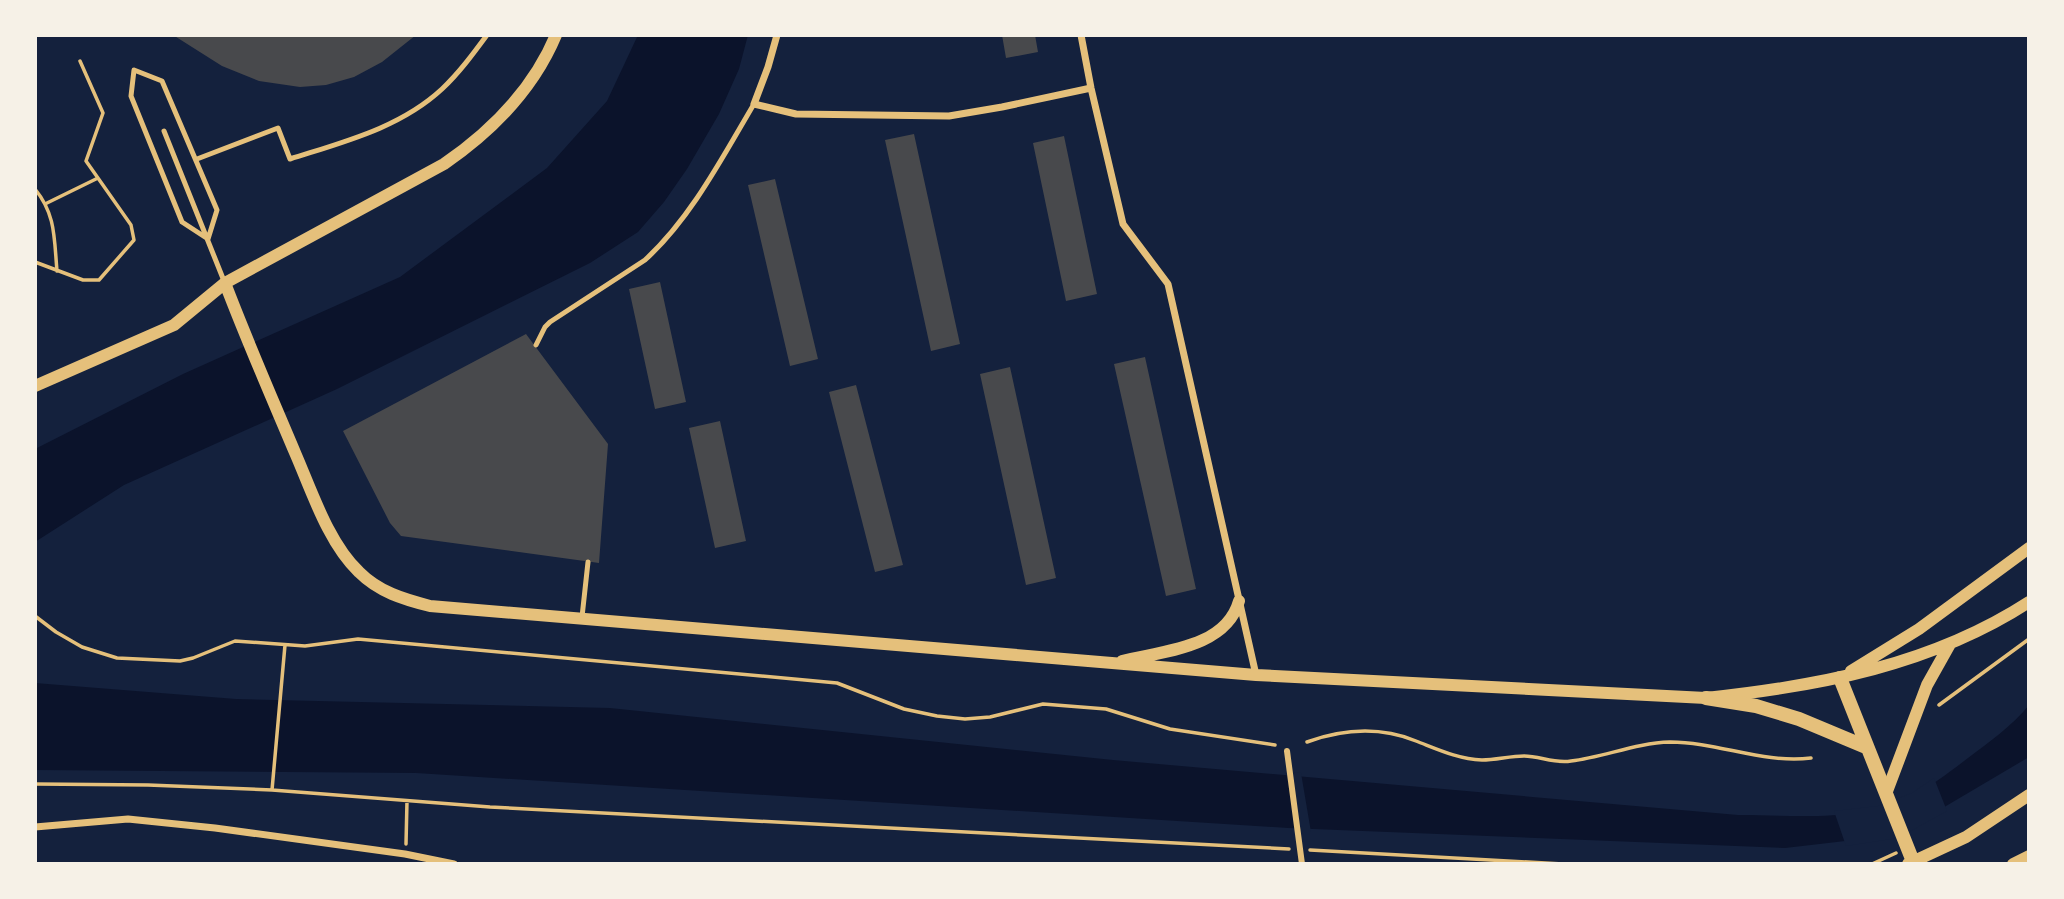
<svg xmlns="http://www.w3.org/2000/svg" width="2064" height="899" font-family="Helvetica,sans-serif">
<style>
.water{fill:#0b132b}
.pier{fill:#14213d}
.building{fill:#48494c}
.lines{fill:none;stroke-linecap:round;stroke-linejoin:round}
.path{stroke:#e5c07b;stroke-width:3.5}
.service{stroke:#e5c07b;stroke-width:5}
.pedestrian{stroke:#e5c07b;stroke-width:6}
.minor{stroke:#e5c07b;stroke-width:7}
.tertiary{stroke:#e5c07b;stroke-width:12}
.secondary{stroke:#e5c07b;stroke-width:14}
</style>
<rect width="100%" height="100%" fill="#14213d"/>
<path class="water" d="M638 35H748L739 69 719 114 687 169 664 202 638 232 590 263 337 389 124 485 35 542V449L183 374 400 277 547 168 607 101Z
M35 683 236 699 610 708 1113 760 1738 815C1796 815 1862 823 1914 795 1933 785 1951 771 1968 758 1989 742 2012 726 2029 705V757L1897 835 1785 848 1288 828 416 773 35 770Z"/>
<path class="pier" d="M1286 772 1301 773 1311 832H1297Z
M1934 778 1947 811 1898 838 1846 846 1834 811 1878 806 1912 793Z"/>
<path class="building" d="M173 35H416L382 62 354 77 326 85 300 87 259 81 222 66Z
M1002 35H1035L1038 52 1006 58Z
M914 134 960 344 931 351 885 140Z
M1064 136 1097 294 1066 301 1033 143Z
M775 179 818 359 790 366 748 185Z
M660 282 686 402 655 409 629 289Z
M526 334 608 444 599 563 401 536 390 523 343 431Z
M1145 357 1196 589 1166 596 1114 364Z
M1010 367 1056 578 1026 585 980 374Z
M856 385 903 565 875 572 829 392Z
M720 421 746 541 715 548 689 428Z"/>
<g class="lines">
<path class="path" d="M35 189C56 215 54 238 57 271
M47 203 98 178
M35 262 83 280H99L134 240 131 225 86 161 103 113 80 61
M35 616 56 632 82 647 117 658 180 661 193 658 235 641 305 646 358 639 837 683 904 709 937 716 965 719 990 717 1043 704 1106 709 1170 729 1275 745
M1939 705 2029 639
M1307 742C1343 729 1379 726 1416 741 1437 749 1458 759 1482 760 1496 760 1510 756 1524 756 1540 756 1554 764 1571 761 1604 757 1636 743 1670 742 1718 742 1763 764 1811 758
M35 784 148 785 272 790 490 807 1289 849
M272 790 285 645
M406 844 407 801
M1310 850 1563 864
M1872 864 1896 853"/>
<path class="service" d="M134 70 162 81 217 210 208 239 182 222 131 96Z
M164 131 224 281
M197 159 278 128 290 159C343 142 400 128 442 89 459 73 473 54 487 35
M536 345 545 327 550 322 645 260C691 218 722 158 754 104
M582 617 588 562"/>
<path class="pedestrian" d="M1287 751 1302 864"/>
<path class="minor" d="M777 35 768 67 754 104 796 114 949 116 1002 107 1091 88
M1081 35 1091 88 1123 224 1168 284 1256 675
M35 827 128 819 215 828 405 854 454 864"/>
<path class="tertiary" d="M225 283C247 341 272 398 296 455 312 492 329 544 359 572 379 592 403 599 430 606L1256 675 1706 698C1819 686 1932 665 2029 602
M35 386 174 325 225 283 444 164C492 131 533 90 556 35
M1122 661C1163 651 1226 648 1239 601
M1851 671 1919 629 2029 548
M1886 794 1927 685 1950 644
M1908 864 1966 837 2029 795
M2013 864 2029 856"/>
<path class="secondary" d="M1840 678 1914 864
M1706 698 1756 706 1799 719 1866 747"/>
</g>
<rect width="2064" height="899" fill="none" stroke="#f6f1e7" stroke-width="74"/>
</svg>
